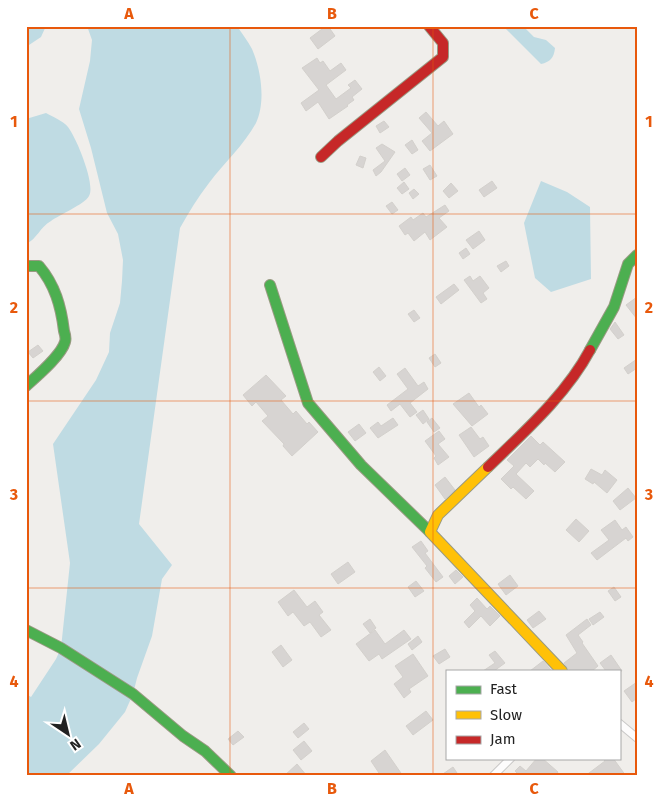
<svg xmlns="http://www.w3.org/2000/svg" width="663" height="802" font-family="'Fira Sans',sans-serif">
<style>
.water{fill:#bfdbe3}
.building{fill:#d7d4d2;stroke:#d3d0cc}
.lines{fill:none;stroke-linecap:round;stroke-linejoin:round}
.street-casing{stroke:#c9c8c7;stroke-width:9}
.fast-casing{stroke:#999a82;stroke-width:12}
.slow-casing{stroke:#999a82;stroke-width:12}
.jam-casing{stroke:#999a82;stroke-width:12}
.path{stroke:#dccecd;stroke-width:1;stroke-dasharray:2.5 2.5;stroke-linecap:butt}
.street{stroke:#fdfcfc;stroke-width:7}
.fast{stroke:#4caf50;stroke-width:10}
.slow{stroke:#ffc107;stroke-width:10}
.jam{stroke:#c62828;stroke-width:10}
.grid{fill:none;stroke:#e8590c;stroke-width:1;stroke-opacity:0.55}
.neatline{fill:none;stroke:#e8590c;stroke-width:2}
.grid-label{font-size:16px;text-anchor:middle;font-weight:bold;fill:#e8590c}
</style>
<rect width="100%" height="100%" fill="#f0eeeb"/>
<path class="water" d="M26 26H46L41 37 26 47Z
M87 26H237C242 34 248 41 252 49 261 70 266 101 256 123 244 145 224 163 209 183 198 197 189 212 180 228L139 524 172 565 162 579 152 636 137 678 133 694 125 712 99 744 66 776H26V694L31 697 56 659 61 648 70 563 53 444 96 380 109 352 110 333 120 303 122 281 123 260 118 234 107 213 91 148 79 109 90 61 92 40Z
M503 26H523L534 37 546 40 555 48C554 58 550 62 541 64Z
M46 113C53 117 63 121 68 127 76 137 96 185 89 196 85 204 59 215 51 221 40 227 37 239 26 244V119Z
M541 181 567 192 590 207 591 279 551 292 535 278 524 223Z"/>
<path class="building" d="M326 26H328L335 36 318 49 310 38Z
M317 58 320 63 323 61 330 71 341 63 346 70 326 85 336 99 351 88 348 85 355 80 362 89 352 97 354 100 347 105 348 106 329 119 318 102 306 111 301 103 319 90 302 68Z
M426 112 438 126 444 121 453 134 430 151 422 141 432 133 419 118Z
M384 121 389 127 380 133 376 126Z
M412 140 418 150 412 154 405 145Z
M382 144 395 152 381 172 376 176 373 170 385 161 376 148Z
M360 156 366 158 363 168 356 165Z
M430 165 437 176 430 180 423 169Z
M405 168 410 175 402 181 397 174Z
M492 181 497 188 484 197 479 190Z
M404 182 409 189 402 194 397 188Z
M451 183 458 191 449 198 443 191Z
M414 189 419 194 413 199 409 193Z
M392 202 398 210 392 214 386 206Z
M445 205 449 211 439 218 447 227 430 240 425 232 414 241 408 233 405 235 399 226 411 217 413 220 423 213 426 217Z
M479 231 485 240 473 249 466 240Z
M466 248 470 254 463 259 459 253Z
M506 261 509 266 501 272 497 266Z
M470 276 473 281 480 276 489 288 483 293 487 299 481 303 464 280Z
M454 284 459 290 441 304 436 297Z
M637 297V319L626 305Z
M414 310 420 318 414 322 408 314Z
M615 322 624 335 618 339 610 329Z
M38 345 43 351 33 358 28 352Z
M435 354 441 363 435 367 429 358Z
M637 359V368L628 374 624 368Z
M379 367 386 376 380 381 373 372Z
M405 368 418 386 424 382 428 389 410 403 417 412 410 417 400 404 391 411 387 405 408 389 397 374Z
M266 375 286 396 281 400 293 414 296 411 307 424 309 422 318 432 292 456 283 446 284 444 262 421 268 416 256 402 252 406 243 395Z
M469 393 479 407 481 405 488 414 472 426 453 404Z
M423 410 429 419 423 424 416 415Z
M393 418 398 425 378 438 370 428 378 422 381 426Z
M432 418 440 428 434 432 427 422Z
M359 424 366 433 355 441 348 432Z
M471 427 480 439 483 437 489 446 474 457 459 435Z
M439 431 445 439 438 444 449 457 438 465 434 458 436 456 425 441Z
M531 436 540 445 543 442 565 462 555 472 545 463 544 465 538 459 530 467 526 463 516 474 534 491 526 499 513 487 511 489 501 479 514 466 507 460Z
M591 469 602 475 605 470 617 480 607 493 594 482 593 484 585 479Z
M445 477 455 490 445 499 435 485Z
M628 488 636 498 620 510 613 501Z
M576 519 589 531 579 542 566 530Z
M615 520 622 530 626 527 633 537 628 541 626 538 597 560 591 553 609 540 601 530Z
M421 541 428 551 425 553 443 577 436 582 425 568 427 566 412 547Z
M348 562 355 572 338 584 331 574Z
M456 570 463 577 455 584 449 576Z
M510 575 518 586 506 595 498 584Z
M416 581 424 591 415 597 408 587Z
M614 587 621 597 615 601 608 591Z
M294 590 307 607 315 601 323 612 319 615 331 630 321 637 310 622 304 626 293 612 288 616 278 602Z
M477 598 487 609 490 606 500 616 490 626 481 616 469 628 464 622 475 611 470 605Z
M539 611 546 619 533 628 527 620Z
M600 612 604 617 593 625 589 619Z
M370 619 376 628 370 633 363 624Z
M587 619 591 625 578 635 583 642 582 643 598 666 592 671H570L564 663 577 653 566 635Z
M375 630 385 644 404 630 411 639 382 659 379 654 369 661 356 644Z
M418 636 422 642 412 650 408 644Z
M281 645 292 660 283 667 272 652Z
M445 649 450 657 439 664 433 656Z
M495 651 505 663 494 671H483L495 663 489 655Z
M413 654 428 676 409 689 411 692 404 698 394 684 403 677 395 666Z
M611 655 622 671H606L600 663Z
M543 661 552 671H530Z
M637 682V698L632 702 624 691Z
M426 711 433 720 413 735 406 726Z
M304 723 309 729 298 738 293 732Z
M238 731 244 737 233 745 228 739Z
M304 741 312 751 301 760 293 750Z
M385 750 403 776H381L371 761Z
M537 758H542L558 772 555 776H520L515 771 520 766 526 771Z
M602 758H613L626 776H585L605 761Z
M297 764 307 776H284Z
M453 767 459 776H440Z"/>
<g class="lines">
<defs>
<path id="street" d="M619 723 637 738
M493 776 511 758"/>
<path id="fast" d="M26 266H39C55 285 61 306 64 331 65 334 66 339 65 342 61 356 37 376 26 386
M270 285 308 403 361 465 430 532
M590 350 614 307 628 264 637 255
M26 630 61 648 133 694 183 736 205 751 231 776"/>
<path id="slow" d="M488 467 438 515 430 532 562 671"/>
<path id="jam" d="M321 157 338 141 443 57V43L429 26
M488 467C524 432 566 395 590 350"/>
</defs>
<use href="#street" class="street-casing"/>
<use href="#fast" class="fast-casing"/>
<use href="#slow" class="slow-casing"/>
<use href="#jam" class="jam-casing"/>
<path class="path" d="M632 26 637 31"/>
<use href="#street" class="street"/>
<use href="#fast" class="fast"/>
<use href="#slow" class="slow"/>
<use href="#jam" class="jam"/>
</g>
<path class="grid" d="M230 26V776M433 26V776M26 214H637M26 401H637M26 588H637"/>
<rect width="663" height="802" fill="none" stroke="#ffffff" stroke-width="55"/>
<rect x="446" y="670" width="175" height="90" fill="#ffffff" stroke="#a7a7a7"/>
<rect x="456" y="686" width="25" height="8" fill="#4caf50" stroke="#a7a7a7"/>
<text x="490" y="694" font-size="15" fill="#222222">Fast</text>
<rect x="456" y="711" width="25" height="8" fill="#ffc107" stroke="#a7a7a7"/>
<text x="490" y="720" font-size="15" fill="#222222">Slow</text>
<rect x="456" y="736" width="25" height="8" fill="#c62828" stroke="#a7a7a7"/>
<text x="490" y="744" font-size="15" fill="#222222">Jam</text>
<g transform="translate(68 734) rotate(145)" stroke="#ffffff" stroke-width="4" paint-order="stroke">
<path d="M0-4L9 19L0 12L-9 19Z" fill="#222222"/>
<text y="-8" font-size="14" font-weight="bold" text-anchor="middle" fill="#222222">N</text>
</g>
<rect x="28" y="28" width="608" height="746" class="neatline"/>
<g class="grid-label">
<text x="129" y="19">A</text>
<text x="332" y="19">B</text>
<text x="534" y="19">C</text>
<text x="14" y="127">1</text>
<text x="649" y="127">1</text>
<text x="14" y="313">2</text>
<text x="649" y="313">2</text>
<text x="14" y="500">3</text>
<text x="649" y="500">3</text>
<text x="14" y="687">4</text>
<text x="649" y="687">4</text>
<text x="129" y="794">A</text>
<text x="332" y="794">B</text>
<text x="534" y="794">C</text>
</g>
</svg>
